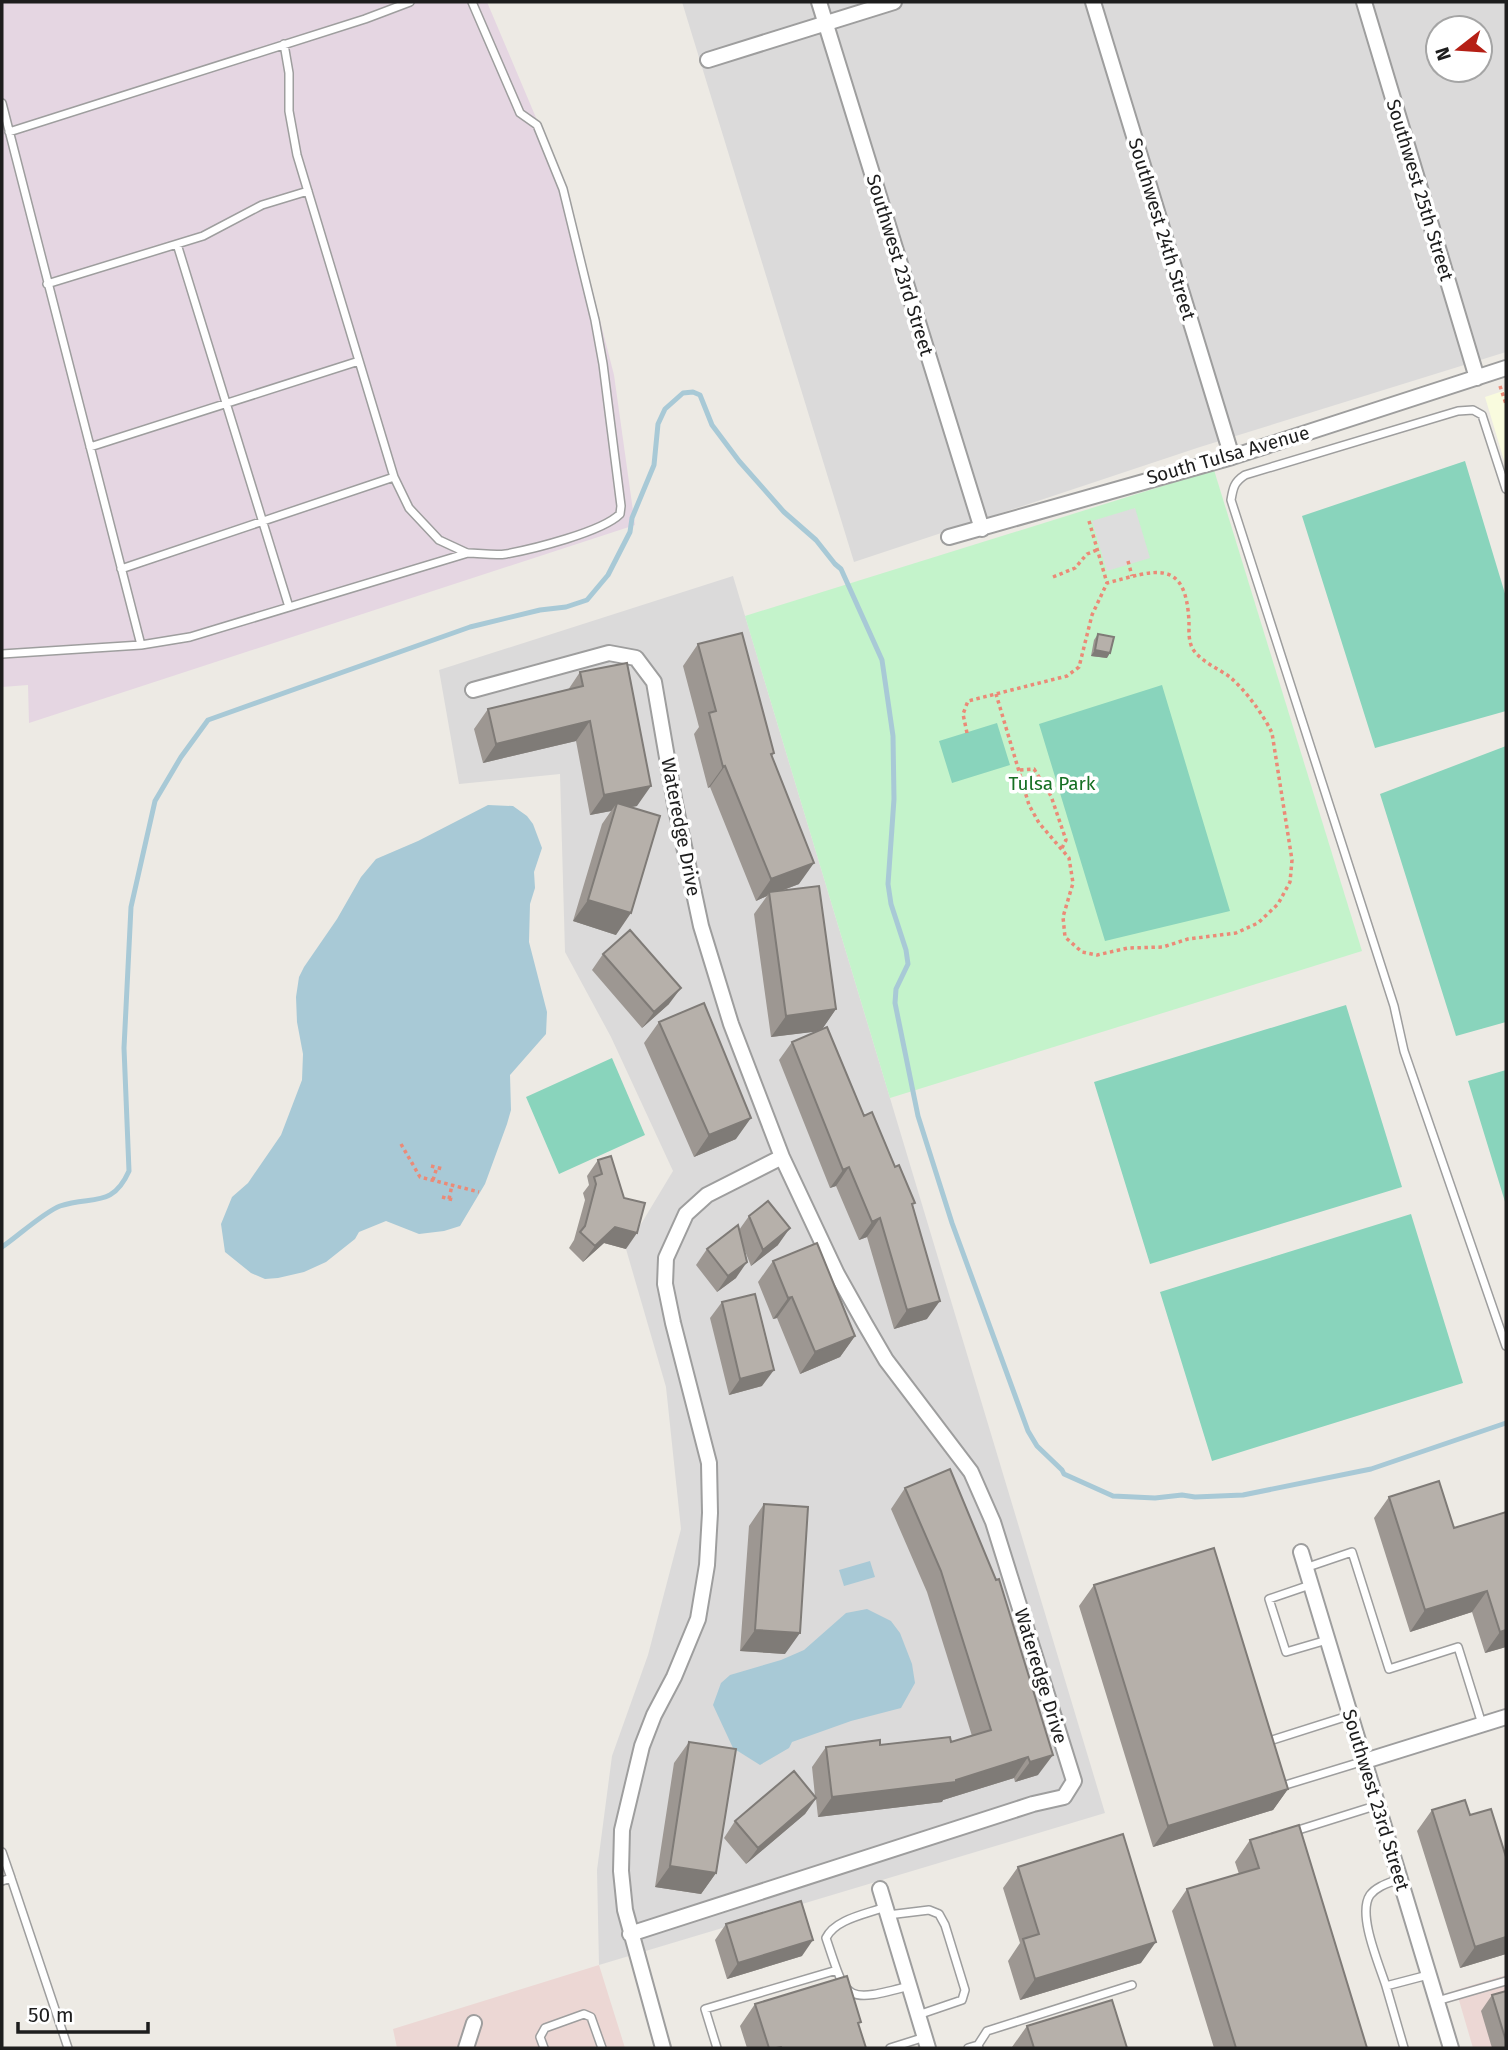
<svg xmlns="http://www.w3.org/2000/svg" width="1508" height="2050" font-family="'Fira Sans',sans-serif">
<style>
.residential{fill:#dbdada;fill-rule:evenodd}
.commercial{fill:#ecd7d4}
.industrial{fill:#e5d6e2}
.education{fill:#f9fbde}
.park{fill:#c4f3cb}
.pitch{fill:#89d4bc}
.parking{fill:#ddd}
.water{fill:#a8c9d6}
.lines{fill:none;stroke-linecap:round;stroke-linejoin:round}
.stream{stroke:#a8c9d6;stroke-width:5}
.lane-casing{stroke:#9e9e9e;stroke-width:10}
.street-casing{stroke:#9e9e9e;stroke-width:18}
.path{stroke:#eb8a77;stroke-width:3.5;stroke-dasharray:3.5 3.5;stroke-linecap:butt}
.lane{stroke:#fff;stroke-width:7}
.street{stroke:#fff;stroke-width:14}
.wall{fill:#9d9792}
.shaded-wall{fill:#7f7b77}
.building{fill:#b6b0aa;stroke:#7f7b77;stroke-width:2}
.labels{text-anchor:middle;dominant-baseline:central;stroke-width:7;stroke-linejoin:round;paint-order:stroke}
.street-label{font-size:19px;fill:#1d1d1d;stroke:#fff}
.park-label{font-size:19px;fill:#166f23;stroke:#fff}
</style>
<rect width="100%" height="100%" fill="#edeae4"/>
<path class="residential" d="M682 2H1506V352L1200 447 854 562ZM1438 28H1480V70H1438Z
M733 576 1105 1813 599 1965 597 1870 612 1756 648 1655 681 1529 666 1387 626 1249 673 1171 611 1037 565 952 560 774 459 784 439 670Z"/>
<path class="commercial" d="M599 1965 625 2048H397L393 2029Z
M1506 1975V2048H1473L1456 1990Z"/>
<path class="industrial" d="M2 2H487L567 191 614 375 635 525 29 723 28 685 2 687Z"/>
<path class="education" d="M1506 390V467L1485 397Z"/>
<path class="park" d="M1214 470 1362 951 890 1098 745 616Z"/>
<path class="pitch" d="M1465 461 1506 597V711L1375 748 1302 516Z
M1162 685 1230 911 1105 941 1039 724Z
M997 723 1010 765 952 783 939 741Z
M1506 746V1022L1456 1036 1380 794Z
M1346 1005 1402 1187 1150 1264 1094 1082Z
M612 1058 645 1135 559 1174 526 1097Z
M1506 1070V1205L1468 1081Z
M1411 1214 1463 1383 1212 1461 1160 1292Z"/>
<path class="parking" d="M1135 508 1150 558 1107 571 1092 521Z"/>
<path class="water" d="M488 805 513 806 527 816 533 824 542 848 534 872 535 888 530 904 529 942 547 1012 546 1034 510 1075 511 1110 507 1124 485 1184 460 1226 444 1231 419 1234 386 1221 359 1232 355 1239 326 1262 304 1272 278 1278 265 1279 251 1273 225 1252 221 1224 232 1197 248 1183 281 1135 302 1080 303 1054 297 1022 296 997 299 977 304 967 337 919 361 877 376 859 418 841Z
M870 1561 875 1577 844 1586 839 1570Z
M867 1609 891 1621 900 1633 912 1664 915 1683 901 1708 851 1721 792 1742 789 1748 760 1765 733 1748 713 1705 721 1683 730 1675 781 1660 804 1650 846 1613Z"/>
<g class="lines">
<path class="stream" d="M2 1247C17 1237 44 1212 60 1206 92 1195 112 1209 129 1171L124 1048 131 907 155 801 181 757 208 720 470 627 540 610 566 607 587 600 608 575 630 532 632 518 654 465 658 424 665 409 683 393 693 392 700 395 712 425 739 461 784 512 816 540 835 564 841 569 882 660 893 736 894 799 888 884 891 904 906 950 908 964 896 989 895 1003 918 1116 952 1223 1028 1431 1037 1446 1062 1470 1064 1474 1113 1496 1155 1498 1182 1495 1195 1497 1243 1495 1371 1469 1506 1423"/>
<defs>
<path id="lane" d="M284 44 289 73V111L297 155 394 477 409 508 439 540 467 553
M2 103 141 645
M9 132 365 19 410 2
M177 244 289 607
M47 284 203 236 262 205 308 191
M90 447 359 361
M1506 489 1482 415 1473 410 1458 411 1245 475C1234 482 1233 488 1231 500L1394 1006 1404 1051 1506 1346
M121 569 394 477
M2 654 141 645 190 637 468 553C480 553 494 556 506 554 533 549 602 532 620 514L621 506 603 364 595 320 563 189 537 125 520 113 472 2
M1305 1568 1352 1552 1389 1669 1458 1647 1482 1724
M1310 1585 1269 1599 1286 1652 1327 1640
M1263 1743 1351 1715
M1279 1787 1364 1761
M1292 1832 1378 1805
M2 1852 11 1878 2 1881
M11 1878 68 2048
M885 1907C867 1914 835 1919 826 1938 847 2000 843 2004 909 1986
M888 1915 929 1910 939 1914 945 1925 965 1990 962 2000 918 2015
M1386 1986C1379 1964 1357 1914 1370 1895 1377 1886 1389 1883 1399 1879
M1437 2001 1506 1981
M544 2048 540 2037 545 2028 584 2014 591 2017 602 2048
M717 2048 705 2009 837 1970
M890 2048 925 2037
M968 2048 978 2045
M979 2048 978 2045 987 2031 1132 1985
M1404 2048 1386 1986 1428 1975"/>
<path id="street" d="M819 2 982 529
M1093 2 1232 457
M1364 2 1477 378
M708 60 894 2
M949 537 1232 457 1506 368
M473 690 609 653 636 658 654 682 675 804 701 926 731 1024 782 1157 837 1274 865 1324 886 1360 971 1472 993 1522 1074 1781 1064 1797 1033 1804 630 1934
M1301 1552 1451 2048
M1365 1761 1506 1717
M880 1889 928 2048
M466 2048 474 2023
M663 2048 625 1910 621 1871 622 1830 642 1746 654 1715 674 1677 698 1619 707 1565 710 1513 709 1463 673 1323 665 1284 666 1258 686 1214 707 1195 782 1157"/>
</defs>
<use href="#lane" class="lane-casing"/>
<use href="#street" class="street-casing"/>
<path class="path" d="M1500 386 1506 404
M1089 521 1107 583
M1128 561 1132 576
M1053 577 1075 568 1087 554 1097 550
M967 733 963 714 968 701 1067 676 1079 667 1092 615 1107 583C1154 571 1186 556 1189 622 1189 632 1188 644 1195 652 1204 663 1219 669 1230 677 1246 691 1263 714 1272 733L1292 860 1290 882 1278 904 1258 923 1236 933 1188 939 1163 947 1128 948 1097 955 1082 952 1065 937 1063 917 1073 883 1069 858 1039 823 1029 805 996 694
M1020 770 1034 769 1051 796 1066 840 1062 848
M401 1144 420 1177 479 1192
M431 1166 443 1169
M433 1180 437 1167
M442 1197 454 1200
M449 1199 452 1185"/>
<use href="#lane" class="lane"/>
<use href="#street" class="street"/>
</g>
<path class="wall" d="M1098 634 1107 658 1091 656 1094 640Z
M698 644 774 753 772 756 799 884 781 891 836 1009 821 1030 864 1116 913 1206 927 1319 894 1329 867 1237 859 1240 836 1186 830 1188 779 1060 792 1042 819 1031 771 1037 754 914 767 896 756 901 710 787 708 788 694 734 699 727 683 666Z
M580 672 637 806 631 807 616 935 573 921 602 824 611 811 590 815 576 741 483 763 474 729 488 709 568 690Z
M603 954 669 1004 642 1028 592 970Z
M659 1022 736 1139 694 1157 644 1043Z
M598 1160 626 1249 604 1243 583 1262 569 1248 574 1240 585 1200 583 1193 589 1185 587 1176Z
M749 1216 778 1245 751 1266 743 1246 736 1278 717 1292 696 1265 707 1249 739 1230Z
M773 1261 855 1336 840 1357 800 1374 777 1318 773 1319 758 1282Z
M722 1302 762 1386 729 1395 710 1318Z
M905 1488 1038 1775 1015 1782 1014 1778 943 1800 942 1802 818 1817 816 1799 805 1814 746 1864 724 1838 735 1821 815 1796 812 1767 826 1747 951 1742 972 1736 927 1592 891 1509Z
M1389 1497 1454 1528 1506 1512V1647L1485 1653 1472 1612 1410 1632 1374 1518Z
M764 1504 785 1654 740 1651 749 1526Z
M1094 1585 1288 1789 1273 1810 1153 1847 1079 1606Z
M689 1742 716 1873 701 1894 655 1887 674 1763Z
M1432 1810 1506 1954 1460 1968 1417 1831Z
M1250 1840 1367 2048H1214L1172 1911 1187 1889 1239 1874 1235 1862Z
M1018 1867 1141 1963 1020 2000 1008 1961 1020 1943 1003 1888Z
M726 1924 802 1956 727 1979 715 1940Z
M1506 1991V2048H1492L1481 2011 1492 1995Z
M755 2004 859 2025 866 2048H747L740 2026Z
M1027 2026 1127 2048H1013L1012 2047Z"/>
<path class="shaded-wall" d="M1095 650 1110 653 1107 658 1091 656Z
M590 721 576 741 483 763 496 744Z
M725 766 710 787 708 788 723 767Z
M651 786 637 806 615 810 617 803 611 811 590 815 604 795Z
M814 863 799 884 770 895 769 892 767 896 756 901 771 879Z
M588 900 631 913 616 935 573 921Z
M681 988 669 1004 642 1028 654 1012Z
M836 1009 821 1031 771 1037 786 1016Z
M751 1118 736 1139 694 1157 709 1135Z
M849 1167 836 1186 830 1188 843 1170Z
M880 1218 867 1237 859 1240 872 1222Z
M615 1227 637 1233 626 1249 604 1243 583 1262 595 1246Z
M790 1228 778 1245 751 1266 763 1250Z
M747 1262 736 1278 717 1292 728 1276Z
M792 1297 777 1318 773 1319 788 1298Z
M940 1301 927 1319 894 1329 907 1310Z
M855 1336 840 1357 800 1374 815 1352Z
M774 1370 762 1386 729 1395 740 1379Z
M1487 1591 1472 1612 1410 1632 1425 1610Z
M755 1630 800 1633 785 1654 740 1651Z
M1506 1630V1647L1485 1653 1500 1632Z
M1053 1755 1038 1775 1015 1782 1030 1762Z
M1028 1757 1014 1778 943 1800 942 1802 818 1817 832 1797 956 1780Z
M1288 1789 1273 1810 1153 1847 1168 1826Z
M816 1798 805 1814 746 1864 758 1848Z
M670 1866 716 1873 701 1894 655 1887Z
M1506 1937V1954L1460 1968 1475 1947Z
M813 1940 802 1956 727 1979 738 1963Z
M1156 1942 1141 1963 1020 2000 1035 1979Z"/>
<path class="building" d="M742 633 774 753 771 754 814 863 771 879 725 766 723 767 709 713 716 711 698 644Z
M1098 634 1114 637 1110 653 1095 650Z
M627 663 651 786 604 795 590 721 496 744 488 709 583 686 580 672Z
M617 803 660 816 631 913 588 900Z
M819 886 836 1009 786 1016 769 892Z
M630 930 681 988 654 1012 603 954Z
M704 1003 751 1118 709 1135 659 1022Z
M827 1027 864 1116 872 1112 895 1167 899 1165 915 1203 912 1204 940 1301 907 1310 880 1218 872 1222 849 1167 843 1170 792 1042Z
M611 1156 624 1198 645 1203 637 1233 615 1227 595 1246 580 1232 585 1226 596 1184 594 1177 602 1174 598 1160Z
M768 1201 790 1228 763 1250 749 1216Z
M738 1225 747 1262 728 1276 707 1249Z
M817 1243 855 1336 815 1352 792 1297 788 1298 773 1261Z
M755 1294 774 1370 740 1379 722 1302Z
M950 1469 996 1580 999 1579 1053 1755 1030 1762 1028 1757 956 1780V1782L832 1797 826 1747 880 1740V1745L950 1737 951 1742 991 1730 941 1571 905 1488Z
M1439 1481 1454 1528 1506 1512V1630L1500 1632 1487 1591 1425 1610 1389 1497Z
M764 1504 808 1507 800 1633 755 1630Z
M1214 1548 1288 1789 1168 1826 1094 1585Z
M689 1742 736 1749 716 1873 670 1866Z
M794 1771 816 1798 758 1848 735 1821Z
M1465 1800 1470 1815 1491 1809 1506 1857V1937L1475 1947 1432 1810Z
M1299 1825 1367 2048H1236L1187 1889 1259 1868 1250 1840Z
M1123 1834 1156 1942 1035 1979 1023 1939 1039 1934 1018 1867Z
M801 1901 813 1940 738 1963 726 1924Z
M847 1976 861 2022 858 2023 866 2048H782L781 2047 776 2048H769L755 2004Z
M1506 1991V2041L1492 1995Z
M1112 2000 1127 2048H1034L1027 2026Z"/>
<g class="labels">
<g class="street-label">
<text transform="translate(1420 190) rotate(73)">Southwest 25th Street</text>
<text transform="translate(1162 229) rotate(73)">Southwest 24th Street</text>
<text transform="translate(900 265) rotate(73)">Southwest 23rd Street</text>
<text transform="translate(1228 455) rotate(-16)">South Tulsa Avenue</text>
<text transform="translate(681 827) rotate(79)">Wateredge Drive</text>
<text transform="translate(1041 1676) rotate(73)">Wateredge Drive</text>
<text transform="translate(1376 1800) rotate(73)">Southwest 23rd Street</text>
</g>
<g class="park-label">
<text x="1052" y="783">Tulsa Park</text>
</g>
</g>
<rect width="1508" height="2050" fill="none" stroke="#1d1d1d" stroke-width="7"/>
<g transform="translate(1459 49) rotate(253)"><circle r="33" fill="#ffffff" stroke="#a5a5a5" stroke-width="2"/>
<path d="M0-5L12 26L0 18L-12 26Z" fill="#b51f15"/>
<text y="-10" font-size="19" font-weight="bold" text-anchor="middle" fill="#1d1d1d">N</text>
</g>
<path d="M18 2022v10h130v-10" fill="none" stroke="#1d1d1d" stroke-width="3.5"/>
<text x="28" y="2022" font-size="21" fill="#1d1d1d" stroke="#ffffff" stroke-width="5" paint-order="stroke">50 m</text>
</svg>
